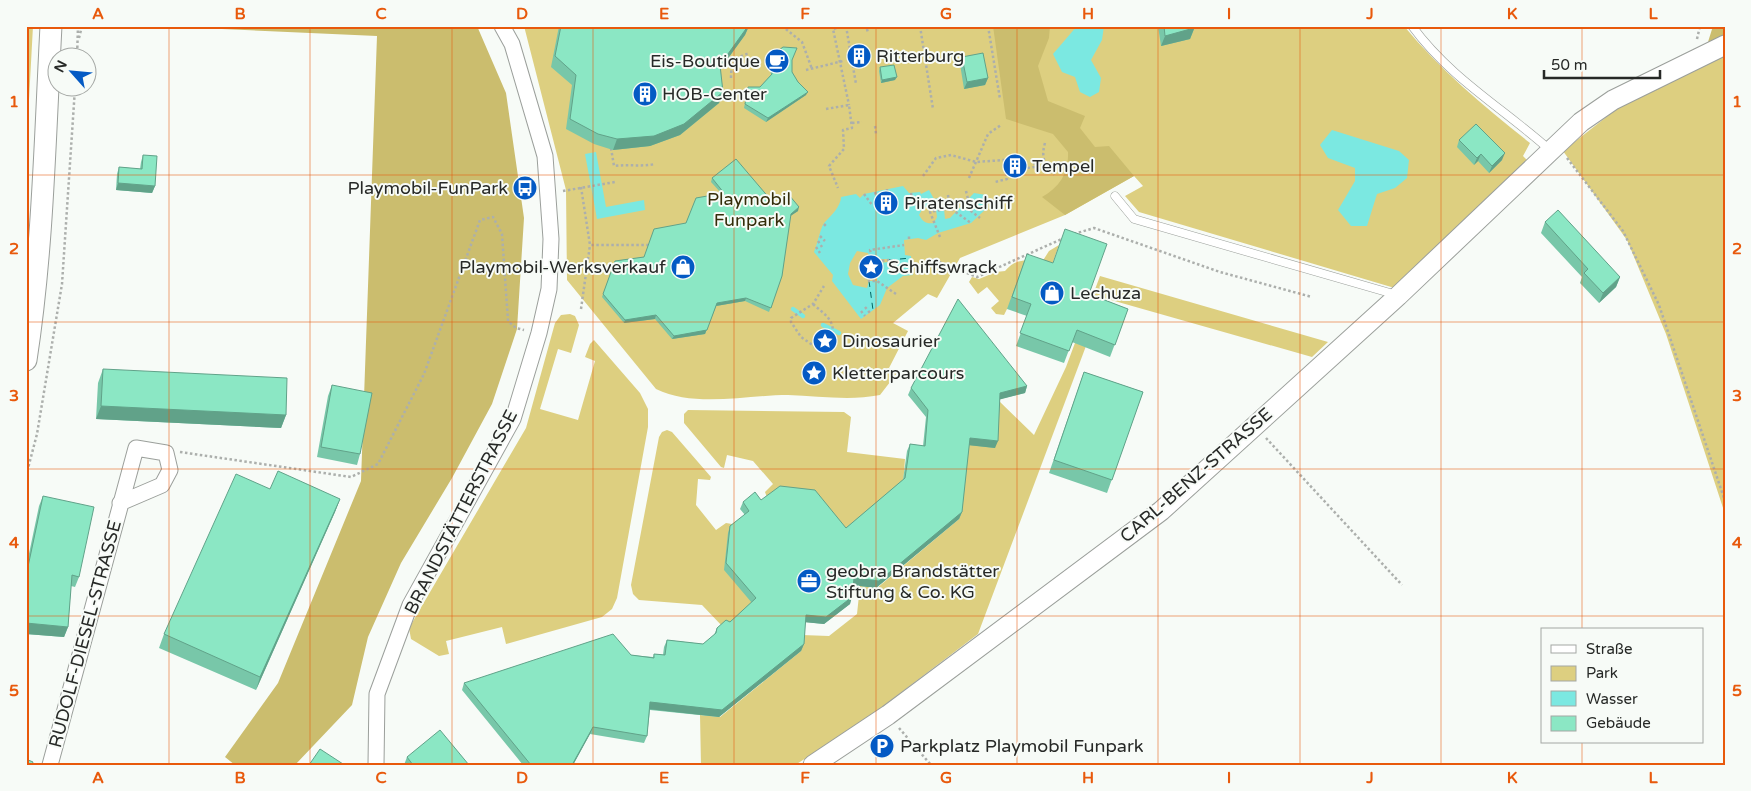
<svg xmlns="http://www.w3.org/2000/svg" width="1751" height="791" font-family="'Varela Round',sans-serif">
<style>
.green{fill:#ddcf80}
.forest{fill:#cbbd6e}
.water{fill:#7be8e1;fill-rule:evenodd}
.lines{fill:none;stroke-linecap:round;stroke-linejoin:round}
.stream{stroke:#7be8e1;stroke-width:4.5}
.ferry{stroke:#006561;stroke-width:1;stroke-dasharray:6 5;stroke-linecap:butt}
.service-casing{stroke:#9b9f9b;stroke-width:9}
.minor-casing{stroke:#9b9f9b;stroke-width:17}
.tertiary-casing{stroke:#9b9f9b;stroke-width:21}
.secondary-casing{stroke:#9b9f9b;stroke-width:23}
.path{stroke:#acafac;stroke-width:2.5;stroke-dasharray:2.5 2.5;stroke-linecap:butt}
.service{stroke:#fff;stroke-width:8}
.minor{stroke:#fff;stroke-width:15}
.tertiary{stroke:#fff;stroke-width:19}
.secondary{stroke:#fff;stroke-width:21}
.wall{fill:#78c7a9}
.shaded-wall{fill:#61a289}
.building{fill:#8be7c4;stroke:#61a289}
.grid{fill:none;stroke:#e8590c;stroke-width:1;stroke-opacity:0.55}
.labels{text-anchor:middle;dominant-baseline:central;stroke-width:4;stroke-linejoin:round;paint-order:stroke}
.poi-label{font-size:18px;fill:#272927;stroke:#f7fbf7;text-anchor:start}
.park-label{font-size:18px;fill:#342d0a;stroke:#f7fbf7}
.street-label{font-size:18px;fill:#272927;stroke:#f7fbf7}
.neatline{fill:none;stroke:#e8590c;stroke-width:2}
.grid-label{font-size:16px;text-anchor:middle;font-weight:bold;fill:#e8590c}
</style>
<rect width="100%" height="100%" fill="#f7fbf7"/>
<path class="green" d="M26 26H33L26 155Z
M524 26H1404C1441 71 1485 107 1530 143L1523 156 1529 162 1398 289 1139 212 1125 196 1143 186 1134 176 1065 215 960 258 937 298 928 294 893 323 908 331 889 368 897 373 880 395C850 401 819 396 788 395 746 395 695 408 656 389L567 280 566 190Z
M1725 53V514L1666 334 1627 240 1563 151 1614 111 1655 88Z
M1059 245 1048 276 1007 309 1004 315 996 314 991 308 999 301 987 287 978 294 969 282 972 277 979 279 996 272 1005 271C1015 258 1027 260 1042 262L1049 251Z
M1100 276 1328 342 1312 357 1104 298 978 634 857 726 795 765H701L700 715 720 717 801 651 802 635 829 636 857 614 860 586 877 588 959 519 960 457 998 400 1034 435 1066 367Z
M570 314 575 316 579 325 571 353 558 349 540 409 578 420 595 361 585 357 590 344 594 340 640 393 648 409V427L617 598 612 609 602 617 506 644 502 627 446 641 449 654 439 656 411 639 409 628 526 428 555 323 561 315Z
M688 410 844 412 851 417 847 452 905 459 903 485 843 535 768 500 765 492 773 484 753 461 727 455 724 468 721 467 684 423V414Z
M667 430 672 432 711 477 710 480 698 479 696 505 716 530 726 523 738 525 754 605 723 627 702 605 639 600 633 594 631 585 659 437 662 432Z"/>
<path class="forest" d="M154 26H477L506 93 524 218 517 329 492 404 452 478 401 563 368 637 352 705 295 765H235L225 757 278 683 361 481 377 36Z
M993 26H1050L1049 38 1038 66 1048 101 1085 116 1080 128 1095 147 1109 146 1134 176 1065 215 1042 197C1060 187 1069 172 1068 152L1053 134 1006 119Z
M1713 26H1725V35L1708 42Z"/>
<path class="water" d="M1077 26H1104L1102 40 1091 60 1101 78 1099 92 1090 97 1080 92 1075 77 1062 72 1053 54Z
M1332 130 1399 151 1409 160 1407 178 1395 188 1377 194 1367 226H1351L1338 210 1355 181V168L1328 158 1320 145Z
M596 152 606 207 644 200 645 210 597 219 585 154Z
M903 186 909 193 920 192 921 194 929 190 934 199 939 198 944 209 945 219 950 218 974 193 986 195 988 207 971 223 938 233 926 240 918 238 904 240 905 255 911 256 913 275 903 276 887 288 880 305 861 319 832 281 833 275 814 252C817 246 821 225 825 222 831 216 841 206 841 197L856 194 860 198 864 194ZM930 206 936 210 937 217 934 223C926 224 923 222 919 215L923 208ZM857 251 868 253 869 256 877 255V259H889V262L878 263 877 281H869L867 288 853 285 848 274 850 263Z"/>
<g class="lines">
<path class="stream" d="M793 309 803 316
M823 325 839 333"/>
<path class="ferry" d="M889 260 911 258
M869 281 873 310"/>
<defs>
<path id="service" d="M1412 26C1451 79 1503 108 1551 151
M1115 196 1134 219 1397 295"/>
<path id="minor" d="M50 765 136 448 166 453 170 470 162 485 120 503
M376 765 377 694 410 605 513 419 539 333 549 289 551 239 545 156 512 44 502 26"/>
<path id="tertiary" d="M813 765 888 715 1161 511 1398 296 1581 122 1613 100 1725 45"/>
<path id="secondary" d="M26 360C43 250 45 137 51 26"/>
</defs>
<use href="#service" class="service-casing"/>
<use href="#minor" class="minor-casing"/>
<use href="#tertiary" class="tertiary-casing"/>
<use href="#secondary" class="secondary-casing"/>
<path class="path" d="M782 26 802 42 812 69
M846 26 833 29 849 105
M846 26 856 84
M920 26 933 109
M988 26 1000 99
M867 29 868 33
M79 38 82 26
M1697 39 1700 26
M730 57 738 63
M77 58 78 26
M806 70 843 61
M731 78C731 63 735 57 750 53
M826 109 849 105 852 128 843 130 844 149 829 166 838 188
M852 123 862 122
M875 126 876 134
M1045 143C1041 156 1044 166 1054 175
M611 148 614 166C629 164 641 167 655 164
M1567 158 1623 231 1659 305 1725 501
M1005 169 1026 165 1027 168 1035 167 1034 161 1044 159
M923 176 936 158 951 155 976 162 1004 160 1007 179 995 182
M969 178 988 134 1001 125
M581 187 590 245H648
M887 189V198
M563 191 615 182
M966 191 971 211 980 218
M875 192 877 202
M911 193 912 198
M864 194 872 205
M948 195 950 208 971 223
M824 224 826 226
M1074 234 1094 228 1220 272 1312 297
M820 236 825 241
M940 237 930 212 950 208
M909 239V236
M818 241 822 247
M816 247 820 253
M867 262 889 260
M939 262 977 277 1064 238
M896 294 877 281H869L867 258H872L870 250 904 245
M813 304C825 315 836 320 832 338L823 345 814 346 801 337 791 322V318L813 304 824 286
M865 307 870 313
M581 309 590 245
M861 311 865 316
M1266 438 1402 585
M180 452 351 477 378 464 424 374 480 220 493 217 502 234 508 321 516 328 524 330
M26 476 37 434 62 284 75 88
M899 728 931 765"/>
<use href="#service" class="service"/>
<use href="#minor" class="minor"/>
<use href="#tertiary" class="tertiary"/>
<use href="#secondary" class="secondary"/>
</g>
<path class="wall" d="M559 26H749L745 35 720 69 723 92 719 103 680 135 650 146 613 150 594 144 566 129 572 85 551 67Z
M1158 26H1200L1194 29 1190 39 1161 46Z
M771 56 792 61V72L798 82 806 95 766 122 744 108 748 87H760L771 75 769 59Z
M962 57 988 78 985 85 964 89 960 64Z
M880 67 895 80 881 83 879 71Z
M1459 140 1502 160 1489 173 1478 161 1474 165 1457 147Z
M143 155 155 186 152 193 116 190 117 174 119 167 140 169 141 162Z
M712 178 776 206 798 211 790 216 782 276 769 312 745 301 716 306 705 334 672 339 655 319 624 323 602 297 615 261 644 257 686 223 721 193 711 182Z
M1545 222 1620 277 1616 287 1599 303 1580 283 1582 277 1541 233Z
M1027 254 1089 294 1128 309 1110 357 1072 342 1064 363 1016 346 1027 316 1007 309Z
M103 369 286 415 281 428 96 419 98 383Z
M1084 372 1143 392 1107 493 1049 473Z
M332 385 360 454 357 465 317 457 328 396Z
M1027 386 1025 393 1000 399 995 448 969 445 962 512 959 519 876 588 853 585 850 604 824 624 805 622 804 644 801 651 719 717 650 710 647 736 644 743 590 734 573 765H523L462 690 464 683 631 655 653 657 654 654 663 655 664 647 667 640 703 644 714 635 717 628 730 622 752 603 724 570 728 533 730 526 745 515 740 509 743 502 761 500 846 528 903 480 907 451 910 444 923 446 926 417 908 395 911 388Z
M270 489 340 499 335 512 256 690 159 648 164 634Z
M43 496 79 577 75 587 71 586 68 627 64 637 26 634V568L39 506Z
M407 757 469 765H404Z"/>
<path class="shaded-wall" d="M748 26H749L745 35 716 75 720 65Z
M1190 26H1200L1194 29 1190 39 1161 46 1165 36Z
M897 77 895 80 881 83 882 80Z
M988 78 985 85 964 89 967 82Z
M723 92 719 103 680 135 650 146 613 150 617 139Z
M808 92 806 95 766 122 768 118Z
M1505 153 1502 160 1489 173 1492 166Z
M1481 154 1478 161 1474 165 1477 158Z
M118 183 155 186 152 193 116 190Z
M799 207 798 211 789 217 791 214Z
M1620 277 1616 287 1599 303 1603 293Z
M746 298 745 301 716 306 705 334 672 339 674 336 717 303Z
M656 315 655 319 624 323 625 320Z
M1027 386 1025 393 998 400 1000 393Z
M101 406 286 415 281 428 96 419Z
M970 438 998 441 995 448 967 445Z
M340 499 335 512 256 690 260 677Z
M962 512 959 519 876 588 852 585 854 578Z
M852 597 850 604 824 624 803 622 806 615Z
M26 623 68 627 64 637 26 634Z
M804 644 801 651 719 717 648 709 650 702Z
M593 727 590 734 573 765H572Z"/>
<path class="building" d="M561 26H748L720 65 723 92 684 124 654 136 617 139 598 134 570 119 576 75 555 56Z
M1164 26H1194V28L1165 36Z
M783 47 797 48 792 60V72L798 82 808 92 768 118 745 104 748 87H760L772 74 771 56Z
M983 53 988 78 967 82 962 57Z
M894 65 897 77 882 80 880 67Z
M1476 124 1505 153 1492 166 1481 154 1477 158 1459 140Z
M143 155 157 156 155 186 118 183 119 167 142 169Z
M736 159 776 206 789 195 799 207 791 214 782 276 771 308 746 298 717 303 707 330 674 336 656 315 625 320 603 294 615 261 644 257 654 229 686 223 696 198 724 193 712 178Z
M1558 210 1620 277 1603 293 1584 273 1588 269 1545 222Z
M1065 229 1107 244 1089 294 1128 309 1115 345 1077 330 1069 351 1020 333 1031 304 1012 297 1027 254 1053 263Z
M958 299 1027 386 1000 393 998 441 970 438 962 512 879 581 854 578 852 597 826 617 806 615 804 644 722 710 650 702 647 736 593 727 572 765H531L464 683 613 634 631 655 654 658V654L665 655 667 640 703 644 716 633 717 628 726 620 730 622 756 598 726 563 730 526 749 511 743 502 755 492 761 500 780 486 815 490 846 528 905 478 910 444 925 446 928 410 911 388Z
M103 369 287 378 286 415 101 406Z
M1084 372 1143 392 1112 480 1054 460Z
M332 385 372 393 360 454 321 447Z
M278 471 340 499 260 677 164 634 236 474 270 489Z
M43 496 94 507 79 577 72 575 68 627 26 623V576Z
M440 730 469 765H413L407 757Z
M320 749 343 764V765H309Z
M26 759 33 762 32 765H26Z"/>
<path class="grid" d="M169 26V765M310 26V765M452 26V765M593 26V765M734 26V765M876 26V765M1017 26V765M1158 26V765M1300 26V765M1441 26V765M1582 26V630M26 175H1725M26 322H1725M26 469H1725M26 616H1725M1582 742V765"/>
<defs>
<symbol id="building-disc" viewBox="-11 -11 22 22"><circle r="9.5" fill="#045ac4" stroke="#f7fbf7"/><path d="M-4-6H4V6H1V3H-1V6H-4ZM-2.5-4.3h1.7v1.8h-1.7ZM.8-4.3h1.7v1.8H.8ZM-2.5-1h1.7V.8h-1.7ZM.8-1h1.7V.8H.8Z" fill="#fff"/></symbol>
<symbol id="cafe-disc" viewBox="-11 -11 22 22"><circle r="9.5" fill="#045ac4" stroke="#f7fbf7"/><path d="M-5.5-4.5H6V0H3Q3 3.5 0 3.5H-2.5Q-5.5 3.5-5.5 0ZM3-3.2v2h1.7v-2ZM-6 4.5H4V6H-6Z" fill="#fff"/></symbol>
<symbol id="bus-disc" viewBox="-11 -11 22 22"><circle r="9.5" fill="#045ac4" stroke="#f7fbf7"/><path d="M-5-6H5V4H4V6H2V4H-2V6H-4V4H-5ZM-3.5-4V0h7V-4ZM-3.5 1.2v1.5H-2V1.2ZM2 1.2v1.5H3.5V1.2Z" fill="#fff"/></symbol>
<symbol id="shop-disc" viewBox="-11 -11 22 22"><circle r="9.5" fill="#045ac4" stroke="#f7fbf7"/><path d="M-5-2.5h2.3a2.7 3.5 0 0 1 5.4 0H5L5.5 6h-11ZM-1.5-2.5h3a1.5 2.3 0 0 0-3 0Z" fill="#fff"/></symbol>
<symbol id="sight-disc" viewBox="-11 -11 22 22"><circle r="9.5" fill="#045ac4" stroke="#f7fbf7"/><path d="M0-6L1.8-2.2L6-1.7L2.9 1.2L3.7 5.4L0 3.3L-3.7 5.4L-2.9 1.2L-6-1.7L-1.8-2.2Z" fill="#fff"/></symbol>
<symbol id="office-disc" viewBox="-11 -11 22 22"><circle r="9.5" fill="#045ac4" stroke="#f7fbf7"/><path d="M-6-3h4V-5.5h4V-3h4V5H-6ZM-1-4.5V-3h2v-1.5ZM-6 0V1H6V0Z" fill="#fff"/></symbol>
<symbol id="parking-disc" viewBox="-11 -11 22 22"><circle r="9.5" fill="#045ac4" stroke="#f7fbf7"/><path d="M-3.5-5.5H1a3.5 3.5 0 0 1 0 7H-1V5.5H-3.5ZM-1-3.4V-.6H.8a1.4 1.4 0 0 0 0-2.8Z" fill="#fff"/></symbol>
</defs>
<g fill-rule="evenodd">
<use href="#building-disc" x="845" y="42" width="28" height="28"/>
<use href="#cafe-disc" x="763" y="47" width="28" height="28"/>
<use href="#building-disc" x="631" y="80" width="28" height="28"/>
<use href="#building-disc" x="1001" y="152" width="28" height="28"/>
<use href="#bus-disc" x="511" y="174" width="28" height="28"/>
<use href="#building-disc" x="872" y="189" width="28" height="28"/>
<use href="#shop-disc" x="669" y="253" width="28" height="28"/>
<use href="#sight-disc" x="857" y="253" width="28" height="28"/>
<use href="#shop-disc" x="1038" y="279" width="28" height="28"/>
<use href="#sight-disc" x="811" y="327" width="28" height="28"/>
<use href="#sight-disc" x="800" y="359" width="28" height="28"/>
<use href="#office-disc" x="795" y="567" width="28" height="28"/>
<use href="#parking-disc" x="868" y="732" width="28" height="28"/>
</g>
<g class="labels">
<g class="poi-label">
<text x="876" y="56">Ritterburg</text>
<text x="760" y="61" text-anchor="end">Eis-Boutique</text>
<text x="662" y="94">HOB-Center</text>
<text x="1032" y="166">Tempel</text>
<text x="508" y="188" text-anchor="end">Playmobil-FunPark</text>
<text x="904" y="203">Piratenschiff</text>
<text x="666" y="267" text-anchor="end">Playmobil-Werksverkauf</text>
<text x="888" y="267">Schiffswrack</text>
<text x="1070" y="293">Lechuza</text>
<text x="842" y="341">Dinosaurier</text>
<text x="832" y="373">Kletterparcours</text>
<text x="826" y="571">geobra Brandstätter<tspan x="826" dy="21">Stiftung &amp; Co. KG</tspan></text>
<text x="900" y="746">Parkplatz Playmobil Funpark</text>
</g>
<g class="park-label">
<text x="749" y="199">Playmobil<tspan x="749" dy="21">Funpark</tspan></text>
</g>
<g class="street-label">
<text transform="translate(1196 475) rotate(-41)">CARL-BENZ-STRASSE</text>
<text transform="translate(461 512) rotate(-63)">BRANDSTÄTTERSTRASSE</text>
<text transform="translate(85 634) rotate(-75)">RUDOLF-DIESEL-STRASSE</text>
</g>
</g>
<rect width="1751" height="791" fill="none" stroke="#f7fbf7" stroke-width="55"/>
<rect x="1541" y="628" width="162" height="115" fill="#f7fbf7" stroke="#a4a7a4"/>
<rect x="1551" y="645" width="25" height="8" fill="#ffffff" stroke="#a4a7a4"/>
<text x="1586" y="654" font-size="15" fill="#272927">Straße</text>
<rect x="1551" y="666" width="25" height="15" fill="#ddcf80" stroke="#a4a7a4"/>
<text x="1586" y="678" font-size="15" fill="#272927">Park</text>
<rect x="1551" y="691" width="25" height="15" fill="#7be8e1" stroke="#a4a7a4"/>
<text x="1586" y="704" font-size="15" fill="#272927">Wasser</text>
<rect x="1551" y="716" width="25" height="15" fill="#8be7c4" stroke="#a4a7a4"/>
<text x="1586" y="728" font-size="15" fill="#272927">Gebäude</text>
<g transform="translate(72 72) rotate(297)"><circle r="24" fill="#f7fbf7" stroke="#a4a7a4"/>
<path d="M0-4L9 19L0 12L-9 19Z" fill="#045ac4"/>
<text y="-8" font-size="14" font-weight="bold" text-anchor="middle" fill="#272927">N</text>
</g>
<path d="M1544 70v8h116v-8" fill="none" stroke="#272927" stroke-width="2.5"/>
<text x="1551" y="70" font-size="15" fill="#272927" stroke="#f7fbf7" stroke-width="4" paint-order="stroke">50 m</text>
<rect x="28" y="28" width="1696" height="736" class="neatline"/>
<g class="grid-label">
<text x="98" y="19">A</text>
<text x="240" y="19">B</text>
<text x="381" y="19">C</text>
<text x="522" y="19">D</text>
<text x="664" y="19">E</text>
<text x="805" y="19">F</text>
<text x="946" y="19">G</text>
<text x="1088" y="19">H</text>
<text x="1229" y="19">I</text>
<text x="1370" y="19">J</text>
<text x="1512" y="19">K</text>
<text x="1653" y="19">L</text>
<text x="14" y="107">1</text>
<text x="1737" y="107">1</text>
<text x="14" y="254">2</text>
<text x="1737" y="254">2</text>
<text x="14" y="401">3</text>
<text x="1737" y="401">3</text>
<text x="14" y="548">4</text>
<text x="1737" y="548">4</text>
<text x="14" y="696">5</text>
<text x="1737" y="696">5</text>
<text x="98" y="783">A</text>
<text x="240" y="783">B</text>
<text x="381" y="783">C</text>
<text x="522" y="783">D</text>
<text x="664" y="783">E</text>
<text x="805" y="783">F</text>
<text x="946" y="783">G</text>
<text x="1088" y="783">H</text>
<text x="1229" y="783">I</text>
<text x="1370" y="783">J</text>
<text x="1512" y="783">K</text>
<text x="1653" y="783">L</text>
</g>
</svg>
